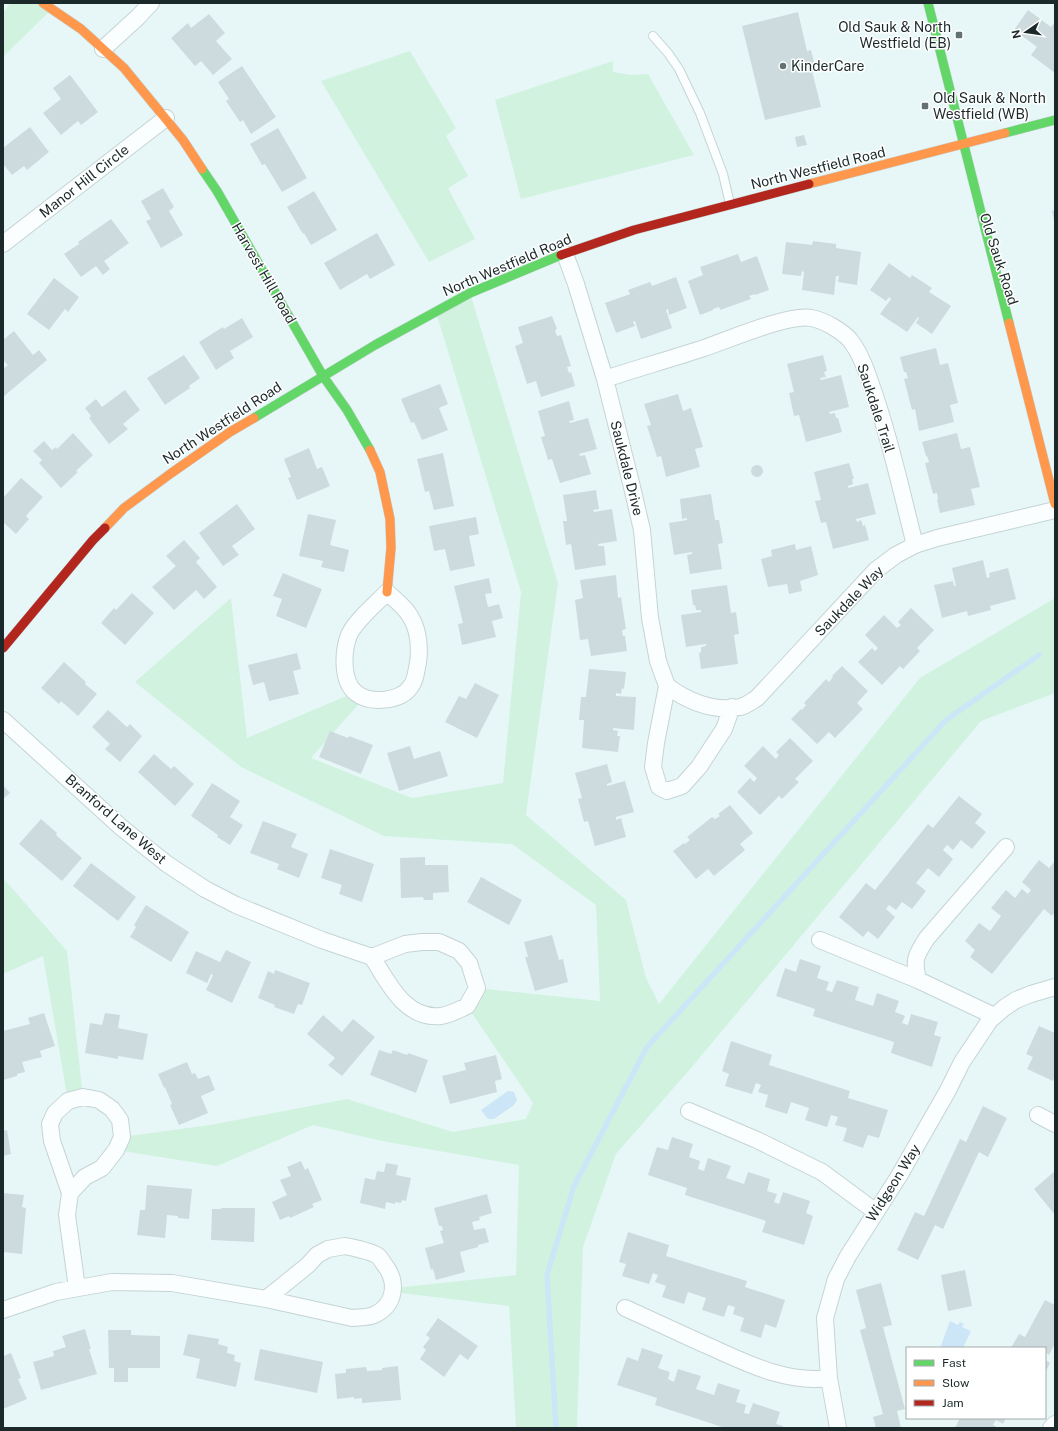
<svg xmlns="http://www.w3.org/2000/svg" width="1058" height="1431" font-family="'Public Sans',sans-serif">
<style>
.green{fill:#d0f2df}
.water{fill:#cce6f7}
.lines{fill:none;stroke-linecap:round;stroke-linejoin:round}
.stream{stroke:#cce6f7;stroke-width:5.5}
.building{fill:#cedbde}
.lane-casing{stroke:#c5d3d4;stroke-width:10}
.street-casing{stroke:#c5d3d4;stroke-width:18}
.fast-casing{stroke:#c5d3d4;stroke-width:10}
.slow-casing{stroke:#c5d3d4;stroke-width:10}
.jam-casing{stroke:#c5d3d4;stroke-width:10}
.lane{stroke:#fbfefe;stroke-width:8}
.street{stroke:#fbfefe;stroke-width:16}
.fast{stroke:#63d668;stroke-width:9}
.slow{stroke:#ff974d;stroke-width:9}
.jam{stroke:#b3261e;stroke-width:9}
.poi-dot{fill:#637172;stroke:#fff;stroke-width:1.5}
.labels{text-anchor:middle;dominant-baseline:central;stroke-width:3;stroke-linejoin:round;paint-order:stroke}
.poi-label{font-size:14px;fill:#1c292a;stroke:#fff;text-anchor:start}
.street-label{font-size:14px;fill:#1c292a;stroke:#fff}
</style>
<rect width="100%" height="100%" fill="#e7f7f8"/>
<path class="green" d="M10 3H43L52 9 3 57V13Z
M410 51 456 128 446 136 468 176 448 188 475 239 429 262 321 81Z
M613 61V72L632 75 648 74 694 155 521 199 495 100Z
M470 293 558 583 526 815 626 900 646 978 659 1004 920 678 1055 598V693L981 721 691 1068 616 1154 583 1247 577 1428H516L509 1306 393 1292 394 1288 516 1275 519 1165 382 1141 313 1125 217 1166 116 1150 122 1137 210 1125 347 1099 453 1132 526 1119 533 1103 467 1006 477 988 600 1001 596 905 512 844 384 836 241 767 135 682 231 598 247 738 356 692 365 697 311 758 412 798 503 783 521 592 436 312Z
M3 878 67 951 83 1097 68 1101 43 956 3 974Z"/>
<path class="water" d="M508 1091 514 1092 517 1100 514 1105 494 1119H488L481 1110Z
M950 1321 958 1325 960 1322 964 1324 962 1327 971 1331 963 1348H940Z"/>
<g class="lines">
<path class="stream" d="M556 1428 547 1275 574 1186 647 1047 946 720 1039 655"/>
</g>
<path class="building" d="M1028 10 1051 27 1055 22V73L1031 55 1037 47 1014 30Z
M798 12 807 51 811 50 815 66 811 67 821 107 765 120 742 26Z
M209 14 225 33 216 41 232 59 213 75 201 61 195 66 171 38 188 23 191 28Z
M242 66 276 117 251 134 243 120 240 122 226 101 229 99 218 82Z
M70 75 98 112 81 125 78 121 61 135 43 113 61 99 53 88Z
M30 127 49 152 27 170 24 166 12 175 3 164V148Z
M278 128 307 178 282 192 265 164 262 165 250 144Z
M804 135 807 145 797 147 795 137Z
M163 188 174 207 169 211 183 235 161 248 146 221 151 219 141 201Z
M314 191 337 230 311 245 304 233 303 234 287 207Z
M1055 210V221H1054L1052 211Z
M111 219 129 243 104 261 110 269 103 275 96 266 81 277 64 254 79 244 78 242Z
M377 233 395 265 370 279 367 274 340 290 324 263Z
M813 241 836 244V248L861 252 857 285 838 282 839 276H836L834 295 802 290 804 272 802 271 801 276 782 274 786 242 812 245Z
M738 254 741 262 757 256 769 290 755 295V294L749 296 751 299 720 310 719 307 713 309V310L700 315 688 281 703 275 700 267Z
M889 263 910 278 912 275 932 288 929 292 951 306 932 334 916 323 919 318 918 317 907 332 880 314 891 299 889 297 886 301 870 290Z
M676 277 687 308 669 315 668 309 666 310 672 328 641 339 635 321 633 322 635 326 616 333 605 303 630 294 628 290 650 282 652 286Z
M54 278 79 297 68 312 65 309 49 330 27 314Z
M552 316 557 329 555 330 557 336 561 335 571 366 567 367 569 373 571 372 575 386 541 397 536 381 527 384 515 346 523 343 518 327Z
M242 318 253 337 230 351 234 358 216 370 199 342 223 327 224 329Z
M14 331 33 355 39 350 47 360 3 397V369L8 365 3 360V340Z
M936 348 940 365 948 363 958 403 950 405 954 422 919 431 915 409 912 410 904 379 908 378 906 372H904L900 357Z
M184 355 200 378 189 386 190 388 165 405 147 378Z
M823 355 827 371 824 372 826 377 820 378 821 380 841 375 849 407 829 412 830 414 835 413 836 418H838L842 432 806 442 799 415 794 416 789 393 794 392 787 364Z
M440 384 448 404 439 408 448 430 422 440 414 422 411 423 401 399Z
M125 390 140 410 123 424 128 429 109 444 89 418 91 416 85 408 96 399 102 407Z
M678 394 683 411 691 408 703 447 695 449 700 467 666 477 661 456 657 457 647 426 651 425 644 404Z
M569 401 574 420 569 421 570 423 588 418 597 449 579 454 580 456 585 455 591 474 560 483 552 459 548 460 541 437 545 436 538 411Z
M73 433 93 455 76 471 78 472 61 488 39 463 42 460 33 451 44 441 52 450 56 447 57 449Z
M957 433 961 449 970 447 980 487 971 489 975 505 940 513 937 500 938 499 937 493 933 494 925 463 929 462 927 456H926L922 442Z
M309 448 317 469 322 467 330 486 297 500 288 478 291 477 284 459Z
M443 453 454 506 434 510 429 491 425 492 417 459Z
M849 463 854 479H852L853 484 848 486V488L868 483 876 514 856 519 857 522 861 520 863 526 865 525 869 540 833 549 826 522 821 523 815 501 821 500 814 472Z
M751 471a6 6 0 1 1 12 0a6 6 0 1 1-12 0Z
M21 478 43 497 26 516 29 519 16 534 3 522V498Z
M596 490 599 509 593 510 594 512 612 509 617 541 598 544 599 546H604L606 565 575 570 571 544 566 545 563 521H567L563 495Z
M711 494 715 520H719L723 543 718 544 722 569 690 574 687 555 692 554V552L674 555 669 523 687 520V518L682 519 680 499Z
M237 504 255 529 232 546 239 555 223 566 199 533Z
M308 514 336 520 330 545 349 550 344 572 321 567 323 561 299 556Z
M476 517 479 534 469 536 475 566 450 571 445 549 434 551 429 526Z
M184 540 200 558 196 562 217 587 204 599 196 590 174 610 152 587 176 566 166 556Z
M795 544 796 550 811 546 818 575 800 581 802 591 789 594 787 584 768 587 761 559 772 556 771 550Z
M983 560 987 578 990 577 989 573 1008 568 1016 599 990 606 991 610 968 616 967 611 942 618 934 585 953 581 954 586H956L952 568Z
M283 573 322 589 306 628 276 616 282 599 273 596Z
M616 575 618 598 621 597 626 629 622 630 623 636H625L627 651 591 656 588 639 580 640 575 600 583 598 580 580Z
M489 578 492 593 485 594 488 607 499 604 503 618 492 621 496 637 462 645 458 624 463 623 454 586Z
M727 585 731 613 736 612 739 634 734 635 738 664 701 669 699 653 701 652V647L706 646V644L686 647 681 615 701 612V610H696L695 605H693L691 590Z
M132 593 154 613 125 645 101 623 114 608 116 610Z
M911 608 934 630 917 648 920 651 903 669 900 666 882 685 858 662 872 648 875 651 878 648 865 635 884 615 897 628 901 625 898 622Z
M297 653 301 669 293 671 299 694 269 701 264 682 253 685 248 665Z
M64 662 86 682 85 684 97 694 78 716 61 701 59 704 41 688Z
M842 666 868 691 857 703 863 709 835 738 829 732 817 744 791 719 801 709 802 710 806 705 804 703 826 679 829 682 833 677 832 676Z
M589 669 626 672 624 689 622 688 621 694 616 693V696L636 697 634 730 613 728V730L618 731 617 736H620L618 752 582 748 584 720H579L581 697H586Z
M475 683 499 695 477 738 445 722 459 696 466 699Z
M108 710 127 727 130 724 142 736 120 762 105 749 110 744 92 727Z
M330 731 348 738 349 736 373 745 361 774 319 757Z
M790 738 813 761 795 779 799 782 782 799 779 796 760 815 737 792 750 778 754 782 757 778 744 766 763 746 776 759 779 755 776 752Z
M410 746 414 759 440 751 448 776 399 791 387 753Z
M154 754 171 769 174 766 194 784 175 806 138 772Z
M607 764 612 782 607 784V786L625 781 634 812 616 817V820L621 818 626 837 595 846 588 821 584 822 578 799 582 798 575 773Z
M212 783 240 801 230 817 243 825 230 845 217 837 218 835 191 816Z
M3 785 10 793 3 799Z
M959 796 982 814 975 823 986 832 972 849 961 840 953 850 947 845 943 850 953 859 939 877 928 868 916 883 926 891 912 909 902 902 896 910 889 905 886 909 895 917 878 939 868 931 863 937 839 917 866 883 875 890 928 824 933 828Z
M730 805 753 833 740 844 745 850 714 876 708 869 696 879 673 851 684 843 685 844 690 840 687 837 712 817 715 819 720 816 718 814Z
M41 819 57 833 56 835 82 858 62 881 19 844Z
M263 821 297 834 291 847 308 854 299 878 277 869 279 864 250 853Z
M330 849 374 864 362 902 339 894 342 885 321 878Z
M425 857V865H448L449 892 433 893V900H424L423 897 401 898 400 858Z
M1039 860 1049 868 1055 861V912L1052 916 1044 909 992 974 970 957 975 950 965 941 979 923 990 931 1001 916 991 908 1006 890 1015 898 1022 889 1028 894 1031 890 1022 882Z
M91 863 136 897 118 921 73 886Z
M481 877 522 900 509 925 467 902Z
M146 905 189 932 171 962 130 937 136 927 134 925Z
M552 935 559 960 563 959 568 982 535 991 525 957H528L524 942Z
M226 950 251 962 232 1003 206 990 213 975 211 974 207 983 186 973 196 951 220 962Z
M800 959 821 966 817 978 829 982 826 990 832 992 837 980 859 987 855 1000 873 1006 877 993 899 1001 895 1012 905 1016 902 1023 908 1025 911 1014 938 1022 934 1035 941 1037 932 1067 891 1053 894 1042 813 1016 815 1009 776 996 785 968 796 972Z
M275 970 310 983 302 1005 298 1004 294 1014 274 1007 275 1005 258 998 268 971 274 974Z
M44 1013 55 1046 40 1051 42 1057 22 1062 25 1072 17 1074V1076L3 1080V1031L30 1024 28 1018Z
M105 1013 120 1015 118 1028 148 1034 143 1060 118 1056V1059L85 1053 90 1023 102 1025Z
M323 1015 342 1032 353 1019 375 1037 342 1076 328 1065 335 1058 307 1034Z
M1039 1026 1055 1033V1077L1053 1081 1027 1069 1033 1057 1026 1054Z
M731 1041 772 1055 769 1065 850 1091 848 1098 888 1110 879 1138 868 1135 863 1148 843 1141 847 1128 835 1125 838 1117 831 1115 827 1127 805 1120 809 1108 791 1102 787 1114 765 1107 768 1095 758 1092 761 1085 756 1083 752 1094 725 1086 729 1074 722 1071Z
M379 1050 391 1054 393 1050 407 1055 408 1053 428 1060 416 1093 370 1075Z
M496 1055 502 1079 495 1081 497 1092 450 1104 442 1076 466 1070 464 1063Z
M187 1062 192 1074 195 1073 198 1079 209 1075 215 1090 201 1096 208 1113 179 1125 170 1105 172 1104 165 1087 164 1088 158 1074Z
M983 1106 1007 1118 988 1157 979 1152 943 1229 935 1225 918 1260 897 1250 915 1212 924 1216 960 1139 966 1142Z
M7 1130 11 1154 3 1156V1131Z
M672 1137 693 1144 689 1157 700 1161 698 1169 704 1171 708 1158 731 1166 726 1178 744 1184 748 1172 770 1179 767 1191 777 1194 774 1202 779 1204 783 1192 810 1201 806 1213 813 1216 804 1245 762 1232 766 1221 685 1195 687 1188 648 1175 657 1147 668 1150Z
M301 1161 305 1170 308 1168 322 1200 312 1204 314 1207 290 1218 289 1216 280 1220 272 1202 287 1195 280 1180 291 1176 287 1167Z
M386 1163 398 1165 396 1175 411 1178 406 1201 402 1200 401 1203 395 1202V1204L386 1202 385 1209 360 1203 365 1178 375 1180 377 1171 384 1172Z
M1055 1171V1215L1034 1189Z
M147 1185 192 1189 189 1219 178 1218V1216L167 1215 165 1238 137 1235 140 1210H145Z
M3 1193 24 1195 22 1207 26 1208 22 1254 3 1252Z
M487 1194 492 1213 479 1217 480 1220 472 1222 474 1230 485 1228 489 1242 478 1245V1247L460 1252 465 1272 436 1280 433 1269 431 1270 425 1248 444 1243 440 1231 443 1230 442 1226H439L434 1208Z
M221 1208H255L254 1242 211 1240 212 1209H221Z
M628 1232 669 1245 666 1256 747 1281 745 1287 785 1300 776 1328 765 1324 761 1338 740 1331 744 1318 733 1314 735 1307 728 1305 724 1317 702 1310 706 1298 688 1292 684 1304 662 1297 666 1286 655 1282 658 1275 653 1273 649 1284 622 1276 626 1264 619 1262Z
M965 1270 972 1306 948 1311 941 1275Z
M881 1283 892 1325 883 1327 905 1409 897 1411 901 1428H876L873 1417 883 1414 860 1330 866 1328 856 1290Z
M1045 1300 1055 1305V1343L1049 1355 1045 1352V1348H1011L1019 1334 1025 1337Z
M438 1318 478 1346 468 1360 460 1354 444 1377 420 1359 426 1350 423 1347 430 1338 426 1335Z
M85 1329 91 1349H89L97 1374 41 1390 33 1362 54 1356 53 1351 66 1347 62 1336Z
M108 1330H131V1335L160 1336V1368H128V1382H114V1368H109Z
M188 1334 219 1339 218 1344 228 1347 227 1353 235 1355 234 1361 241 1363 236 1387 196 1378 200 1359 183 1355Z
M642 1348 663 1355 658 1368 670 1372 668 1379 674 1382 678 1369 701 1376 696 1389 714 1395 718 1383 740 1390 736 1402 746 1405 744 1413 749 1414 753 1403 780 1412 776 1424 783 1426 782 1428H725L655 1405 657 1398 617 1385 627 1357 638 1361Z
M260 1349 323 1362 317 1393 254 1380Z
M11 1353 21 1378 18 1379 27 1399 3 1409V1356Z
M1045 1360 1050 1363 1045 1373Z
M398 1366 401 1400 362 1403V1398L354 1399V1397L337 1399 335 1374 346 1373V1369L366 1367 367 1371 382 1370V1368Z
M960 1418H1006L1003 1424 996 1420 993 1425 999 1428H955Z"/>
<g class="lines">
<defs>
<path id="lane" d="M653 36 668 53 679 69 700 113 723 174 730 204"/>
<path id="street" d="M103 49 138 17 151 3
M3 244 166 118
M565 254 576 284 605 379 632 487 642 530 650 618 658 661 667 686
M605 379C638 368 671 359 704 348 728 340 788 314 811 318 824 320 842 331 850 340 862 355 868 376 874 393 891 442 902 494 915 545
M387 592C394 599 405 607 410 616 419 630 420 647 418 663 416 671 416 680 411 686 401 702 370 704 356 693 341 681 343 651 349 635 356 620 376 604 387 592Z
M667 686C689 702 714 712 740 707 746 706 752 701 757 698L876 570 896 555 915 545 937 538 1055 510
M667 686 656 743 653 767 659 787 667 791 682 786 699 767 724 729 732 707
M3 720 122 828 167 864 205 889 236 905 322 940 372 957
M820 940 918 980 994 1016
M422 942H439L459 951 469 963 477 988 467 1006C460 1009 450 1015 441 1016 405 1020 388 982 372 957L405 944Z
M918 980C913 959 916 955 927 938L1006 847
M83 1097 99 1100 112 1109 120 1120 122 1137 116 1150 102 1168 85 1177 70 1193 52 1141 50 1124 55 1113 68 1101Z
M689 1111 757 1140 822 1172 876 1212
M1038 1115 1055 1124
M70 1193 67 1215 77 1288
M345 1246C354 1248 371 1251 378 1256 380 1258 382 1261 384 1264 398 1281 396 1305 374 1315 367 1318 360 1317 352 1318L266 1299 308 1265 317 1255 328 1249Z
M625 1308C652 1320 679 1333 706 1345 745 1362 785 1384 829 1378
M3 1310 56 1292 112 1282 172 1283 266 1299
M838 1428 829 1378 825 1318 836 1279 848 1256 899 1176 947 1092 962 1062 990 1020 1004 1008 1016 1000 1031 994 1055 987
M1051 1428 1055 1424"/>
<path id="fast" d="M928 3 1009 323
M1005 133 1055 120
M202 169 217 191 323 376 347 410 370 450
M254 418 375 345 470 293 561 255"/>
<path id="slow" d="M43 3 81 29 124 68 183 140 202 169
M809 184 1005 133
M1009 323 1055 504
M370 450 380 472 390 519 391 548 387 592
M105 528 124 508 170 474 230 432 254 418"/>
<path id="jam" d="M561 255 634 230 809 184
M3 648 93 540 105 528"/>
</defs>
<use href="#lane" class="lane-casing"/>
<use href="#street" class="street-casing"/>
<use href="#fast" class="fast-casing"/>
<use href="#slow" class="slow-casing"/>
<use href="#jam" class="jam-casing"/>
<use href="#lane" class="lane"/>
<use href="#street" class="street"/>
<use href="#fast" class="fast"/>
<use href="#slow" class="slow"/>
<use href="#jam" class="jam"/>
</g>
<g class="poi-dot">
<rect x="955" y="31" width="8" height="8" rx="2"/>
<circle cx="783" cy="66" r="4"/>
<rect x="921" y="102" width="8" height="8" rx="2"/>
</g>
<g class="labels">
<g class="poi-label">
<text x="951" y="27" text-anchor="end">Old Sauk &amp; North<tspan x="951" dy="16">Westfield (EB)</tspan></text>
<text x="791" y="66">KinderCare</text>
<text x="933" y="98">Old Sauk &amp; North<tspan x="933" dy="16">Westfield (WB)</tspan></text>
</g>
<g class="street-label">
<text transform="translate(818 168) rotate(-14)">North Westfield Road</text>
<text transform="translate(84 181) rotate(-38)">Manor Hill Circle</text>
<text transform="translate(999 259) rotate(72)">Old Sauk Road</text>
<text transform="translate(507 265) rotate(-23)">North Westfield Road</text>
<text transform="translate(264 273) rotate(60)">Harvest Hill Road</text>
<text transform="translate(876 408) rotate(72)">Saukdale Trail</text>
<text transform="translate(222 423) rotate(-33)">North Westfield Road</text>
<text transform="translate(627 468) rotate(76)">Saukdale Drive</text>
<text transform="translate(849 601) rotate(-46)">Saukdale Way</text>
<text transform="translate(116 819) rotate(41)">Branford Lane West</text>
<text transform="translate(893 1183) rotate(-58)">Widgeon Way</text>
</g>
</g>
<rect width="1058" height="1431" fill="none" stroke="#1c292a" stroke-width="8"/>
<rect x="906" y="1347" width="140" height="72" fill="#ffffff" stroke="#a4a9aa"/>
<rect x="914" y="1360" width="20" height="6" fill="#63d668" stroke="#a4a9aa"/>
<text x="942" y="1367" font-size="12" fill="#1c292a">Fast</text>
<rect x="914" y="1380" width="20" height="6" fill="#ff974d" stroke="#a4a9aa"/>
<text x="942" y="1387" font-size="12" fill="#1c292a">Slow</text>
<rect x="914" y="1400" width="20" height="6" fill="#b3261e" stroke="#a4a9aa"/>
<text x="942" y="1407" font-size="12" fill="#1c292a">Jam</text>
<g transform="translate(1026 32) rotate(257)" stroke="#ffffff" stroke-width="3" paint-order="stroke">
<path d="M0-3L7 15L0 10L-7 15Z" fill="#1c292a"/>
<text y="-6" font-size="11" font-weight="bold" text-anchor="middle" fill="#1c292a">N</text>
</g>
</svg>
